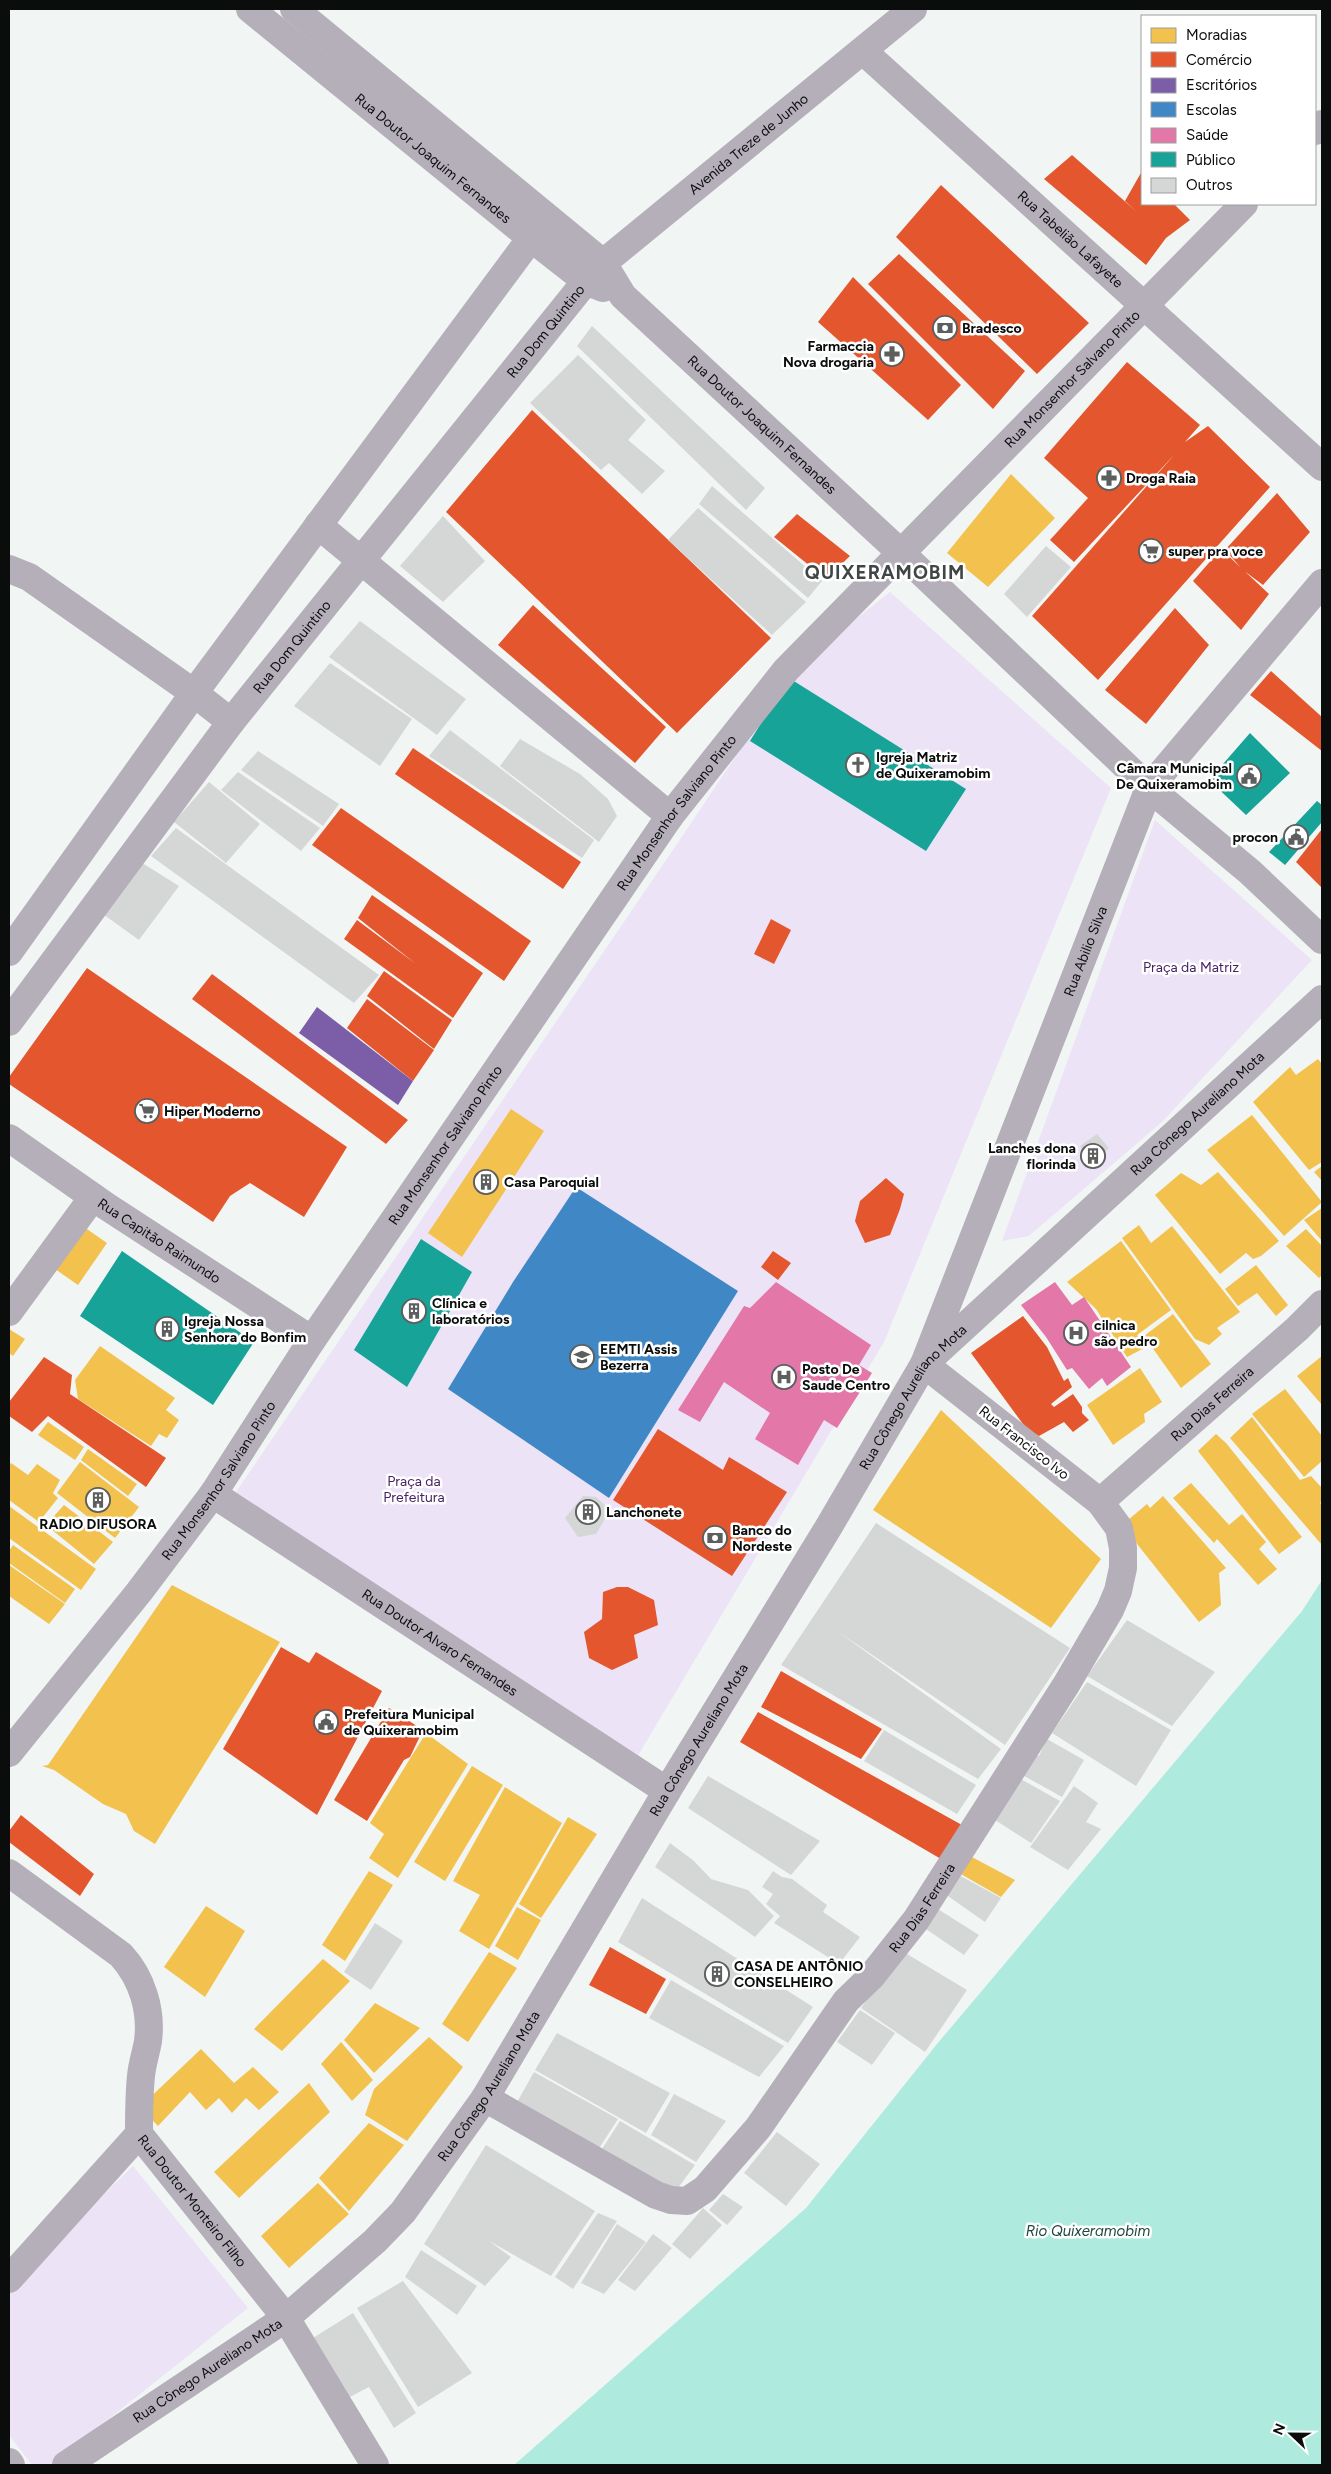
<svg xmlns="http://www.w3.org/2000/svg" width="1331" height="2474" font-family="Figtree,sans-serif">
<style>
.green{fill:#ece3f7}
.water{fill:#aeebde}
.homes{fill:#f2c14e}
.shops{fill:#e4572e}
.offices{fill:#7b5ea7}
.schools{fill:#3f88c5}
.health{fill:#e377a8}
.public{fill:#17a398}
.building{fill:#d4d7d6}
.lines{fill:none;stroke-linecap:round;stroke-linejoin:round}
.minor{stroke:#b5afba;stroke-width:28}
.labels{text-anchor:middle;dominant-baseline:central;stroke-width:5;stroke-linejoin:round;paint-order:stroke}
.street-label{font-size:14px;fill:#0b0d0d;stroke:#fff}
.poi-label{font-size:14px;font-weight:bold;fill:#0b0d0d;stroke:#fff;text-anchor:start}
.park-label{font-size:14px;fill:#492164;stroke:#fff}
.water-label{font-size:15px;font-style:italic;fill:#214840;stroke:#fff}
.district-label{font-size:19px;font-weight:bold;letter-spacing:1px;fill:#404645;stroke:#fff}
</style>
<rect width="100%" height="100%" fill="#f1f6f4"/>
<path class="green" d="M890 592 1111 788 884 1342 636 1759 236 1492 681 838 796 666Z
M1155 820 1312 960 1162 1122 1029 1236 1002 1241Z
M133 2166 248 2308 51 2465H32L9 2435V2287Z"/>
<path class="water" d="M1322 1580V2465H514L806 2208 937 2044 1302 1611Z"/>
<path class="homes" d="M1011 474 1055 518 988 587 947 553Z
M1318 1059 1322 1064V1162L1309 1170 1253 1102 1290 1067 1296 1075Z
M511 1109 544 1131 462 1257 428 1233Z
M1252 1115 1322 1202 1284 1236 1207 1150Z
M1322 1166V1181L1314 1172Z
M1218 1172 1279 1241 1261 1256 1253 1259 1246 1253 1220 1274 1155 1195 1181 1173 1201 1185Z
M1322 1208V1241L1304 1220Z
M1139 1225 1151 1243 1172 1226 1240 1312 1217 1328 1222 1334 1209 1345 1195 1339 1122 1238Z
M84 1227 107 1243 78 1285 55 1269Z
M1306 1229 1322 1246V1275L1319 1278 1286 1246Z
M1121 1241 1171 1310 1137 1335 1146 1347 1127 1357 1096 1309 1067 1282Z
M1256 1265 1288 1305 1276 1316 1257 1293 1238 1306 1225 1289Z
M1173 1314 1211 1364 1181 1388 1144 1336Z
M9 1329 25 1339 13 1356 9 1353Z
M100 1346 175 1398 166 1410 179 1420 167 1438 159 1434 151 1446 78 1399 75 1380Z
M1322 1356V1405L1297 1376Z
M1140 1368 1162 1402 1144 1414 1145 1422 1113 1445 1087 1405Z
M1285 1389 1322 1436V1461L1304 1477 1252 1414Z
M941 1410 1101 1559 1051 1628 873 1510Z
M1252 1417 1300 1480 1311 1476 1322 1488V1500L1320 1503 1322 1505V1545L1230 1438Z
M48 1422 84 1447 75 1460 38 1435Z
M1216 1434 1226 1443 1302 1537 1279 1554 1198 1451Z
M88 1449 137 1484 128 1496 81 1460Z
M80 1462 139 1507 115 1538 57 1493Z
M11 1463 28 1475 37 1464 60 1480 53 1493 58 1498 39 1522 9 1500V1466Z
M1191 1483 1229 1525 1242 1514 1266 1542 1259 1549 1277 1569 1258 1585 1217 1539 1214 1543 1173 1498Z
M1163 1496 1226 1568 1219 1573 1221 1605 1199 1622 1122 1525 1147 1504 1150 1508Z
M64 1505 113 1542 94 1564 46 1525Z
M9 1506 96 1569 81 1590 9 1538Z
M13 1545 75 1589 65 1603 9 1563V1551Z
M9 1565 65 1604 49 1624 9 1596Z
M172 1585 280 1642 155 1844 134 1831 126 1814 103 1804 54 1770 42 1766 48 1765Z
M426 1733 468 1764 398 1878 369 1858 384 1834 370 1823Z
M472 1766 503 1785 445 1881 414 1862Z
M505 1787 562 1823 489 1949 459 1931 480 1895 453 1881Z
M568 1817 597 1834 541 1918 519 1904Z
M970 1856 1015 1880 1001 1897 959 1873Z
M369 1871 393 1885 345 1961 322 1945Z
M206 1906 245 1931 205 1997 164 1967Z
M517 1907 541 1920 518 1960 495 1946Z
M489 1952 517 1968 468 2042 442 2024Z
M323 1959 350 1981 282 2051 254 2029Z
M375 2003 420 2028 374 2073 344 2040Z
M429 2037 463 2067 407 2141 365 2115 374 2089Z
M341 2042 373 2080 352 2101 321 2064Z
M201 2049 234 2083 253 2067 279 2092 259 2110 246 2098 232 2113 219 2098 206 2110 190 2092 158 2126 140 2107Z
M309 2083 330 2112 239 2198 214 2172Z
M369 2123 404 2145 349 2211 319 2178Z
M318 2183 349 2214 289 2268 261 2236Z"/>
<path class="shops" d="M1072 155 1137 212 1125 201 1142 171V204H1174L1190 220 1166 238 1146 265 1044 179Z
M941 185 1089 323 1037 374 896 237Z
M899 254 1025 371 993 409 868 284Z
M853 277 961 385 928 420 818 322Z
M1127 362 1200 425 1185 442 1208 426 1270 487 1098 680 1032 616 1175 454 1074 562 1050 540 1088 498 1044 458Z
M532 410 771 638 677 733 446 512Z
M1277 493 1310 532 1263 585 1243 570 1225 550Z
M797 514 850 556 826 579 774 537Z
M1221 549 1269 594 1241 630 1193 581Z
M533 605 666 727 635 763 498 645Z
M1175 608 1209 645 1146 724 1105 690Z
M1271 671 1322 717V751L1250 695Z
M413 748 581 862 563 889 395 774Z
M341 808 531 941 504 981 312 845Z
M1322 829V888L1296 862Z
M372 895 483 973 453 1018 344 939 357 920 416 964 358 918Z
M771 919 791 930 774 964 754 954Z
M87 968 347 1147 304 1217 250 1183 230 1196 213 1222 9 1084V1077Z
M384 971 452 1020 434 1049 367 996Z
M212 974 408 1120 386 1144 192 999Z
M367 999 434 1050 413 1081 347 1028Z
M886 1178 904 1194 900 1209 890 1235 865 1243 855 1221 860 1201Z
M773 1251 791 1263 778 1280 761 1267Z
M1023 1316 1047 1347 1064 1381 1068 1378 1072 1387 1051 1404 1054 1407 1073 1394 1082 1407V1413L1089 1420 1073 1432 1064 1422 1039 1436 1028 1431 971 1353Z
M44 1357 72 1375 70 1394 166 1458 146 1487 48 1416 32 1432 9 1416V1402Z
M658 1429 723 1470 729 1457 787 1492 732 1576 613 1500Z
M617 1587H628L654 1600 658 1625 634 1635 638 1658 612 1670 589 1658 584 1632 602 1619 603 1592Z
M281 1647 309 1663 316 1652 382 1691 317 1815 223 1749Z
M781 1671 882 1729 861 1759 761 1707Z
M389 1708 423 1730 410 1757 404 1760 367 1821 334 1800Z
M758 1712 962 1825 941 1859 740 1742Z
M21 1815 94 1874 80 1896 9 1842V1831Z
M610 1947 666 1979 646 2014 589 1985Z"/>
<path class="offices" d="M317 1007 413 1081 398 1105 299 1033Z"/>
<path class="schools" d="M576 1187 738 1291 609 1498 448 1389 513 1282Z"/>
<path class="health" d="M776 1282 871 1345 859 1365 872 1373 837 1428 824 1420 798 1465 755 1439 770 1413 724 1382 700 1422 678 1410 744 1306 750 1308Z
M1055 1282 1072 1305 1084 1297 1131 1367 1107 1386 1102 1378 1089 1389 1072 1368 1067 1370 1046 1337 1021 1305Z"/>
<path class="public" d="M789 678 966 789 926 851 750 741Z
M1250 733 1290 773 1246 815 1209 780Z
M1317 801 1322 805V822L1285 865 1269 852Z
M421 1239 472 1272 407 1387 354 1350Z
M122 1251 254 1342 213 1405 80 1316Z"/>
<path class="building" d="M592 326 765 488 746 510 577 346Z
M578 355 646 420 628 440 665 471 642 494 609 463 601 470 530 403Z
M712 486 822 581 808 598 699 504Z
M698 508 806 602 772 635 668 540Z
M443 516 485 561 443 602 400 566Z
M1046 546 1071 567 1027 617 1004 594Z
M360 621 466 699 437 735 329 657Z
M330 663 412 719 380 766 294 706Z
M450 730 594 840 582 858 429 756Z
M520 739 580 774 608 799 617 816 599 842 500 766Z
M258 751 339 804 323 826 241 770Z
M238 772 320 828 301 851 221 790Z
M209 782 260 824 226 863 174 822Z
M176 828 379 975 354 1003 151 856Z
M139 861 179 886 139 940 100 912Z
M1097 1134 1109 1148 1091 1164 1080 1146Z
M583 1496 596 1497 607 1507 606 1517 596 1534 578 1537 565 1518Z
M876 1523 1070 1648 1005 1745 837 1631 1001 1749 978 1779 781 1665Z
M1127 1620 1215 1672 1172 1726 1087 1676Z
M1087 1682 1171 1730 1136 1786 1052 1733Z
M884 1730 976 1785 957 1814 864 1761Z
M1047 1739 1084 1760 1062 1797 1017 1772 1029 1752 1039 1756Z
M708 1776 820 1841 791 1875 688 1808Z
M1019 1778 1060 1801 1031 1843 992 1818Z
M1074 1786 1098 1803 1086 1822 1101 1829 1068 1870 1030 1847Z
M670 1843 694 1861 711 1879 748 1890 774 1916 755 1937 655 1867Z
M773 1871 782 1877 792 1879 827 1905 823 1912 860 1937 839 1964 774 1923 780 1916 766 1904 773 1894 762 1887Z
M957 1874 1001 1898 985 1922 945 1894Z
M642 1898 813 2007 788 2043 618 1942Z
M933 1906 979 1935 964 1955 920 1925Z
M375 1923 403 1941 371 1990 344 1972Z
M902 1951 967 1990 925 2052 861 2008Z
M671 1980 784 2046 759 2077 649 2018Z
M860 2010 895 2033 872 2065 837 2042Z
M557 2033 670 2093 646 2133 535 2070Z
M534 2072 618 2119 598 2150 516 2104Z
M674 2094 726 2121 696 2162 651 2135Z
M620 2121 695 2165 675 2192 600 2152Z
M777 2132 820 2164 786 2206 744 2173Z
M486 2145 595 2211 551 2276 489 2241 511 2257 485 2286 424 2244Z
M723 2194 743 2207 727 2225 709 2210Z
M703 2208 722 2225 690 2259 672 2244Z
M598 2213 617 2221 573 2289 555 2277Z
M617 2224 646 2242 604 2294 581 2283Z
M653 2234 672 2248 635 2291 618 2280Z
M421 2250 477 2286 457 2315 405 2277Z
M403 2281 472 2373 418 2407 357 2308Z
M353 2313 416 2413 394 2428 369 2387 340 2402 305 2343Z"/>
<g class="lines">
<g class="minor">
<path id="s1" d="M250 9 531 238 586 281 603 288"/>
<path id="s2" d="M294 9 603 263 623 296 900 552 1149 788 1250 872 1322 940"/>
<path id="s3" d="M863 51 1322 467"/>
<path d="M1315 131 1322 124"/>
<path d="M318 525 670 816"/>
<path d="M9 569 29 577 194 693 231 722"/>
<path d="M9 952 194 693 531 238 549 219"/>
<path id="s4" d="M9 1022 231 722 586 281 603 263 913 9"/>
<path id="s5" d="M9 1138 106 1206 312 1340"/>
<path d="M9 1312 93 1197"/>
<path id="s6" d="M213 1494 667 1791"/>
<path id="s7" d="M1100 1502 1297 1329 1322 1304"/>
<path id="s8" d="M9 1753 139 1592 213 1494 312 1340 670 816 786 670 1244 204"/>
<path id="s9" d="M9 1873 121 1955C142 1978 152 2010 148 2041 146 2053 142 2064 141 2076 139 2095 139 2115 139 2134L286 2318 375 2465"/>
<path id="s10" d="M485 2098 656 2195 671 2200 687 2201 705 2189 758 2128 846 2001 871 1977 916 1920 1066 1685 1110 1610 1118 1591 1123 1568V1548L1119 1528 1100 1502 924 1364 1149 788 1322 583"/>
<path d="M9 2279 139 2134"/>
<path d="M9 2462 11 2465"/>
<path id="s11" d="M66 2465 286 2318 375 2241 403 2212 485 2098 667 1791 828 1528 924 1364 1322 999"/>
</g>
</g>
<defs>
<symbol id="bank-ring" viewBox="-11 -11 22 22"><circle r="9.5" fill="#fff" stroke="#5c5f5e" stroke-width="1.5"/><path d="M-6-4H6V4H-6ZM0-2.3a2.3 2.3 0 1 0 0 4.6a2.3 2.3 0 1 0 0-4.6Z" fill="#5c5f5e"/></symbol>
<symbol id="pharmacy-ring" viewBox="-11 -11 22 22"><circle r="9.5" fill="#fff" stroke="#5c5f5e" stroke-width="1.5"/><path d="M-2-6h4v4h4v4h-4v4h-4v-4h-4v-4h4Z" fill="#5c5f5e"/></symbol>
<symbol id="supermarket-ring" viewBox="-11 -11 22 22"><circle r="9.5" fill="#fff" stroke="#5c5f5e" stroke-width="1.5"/><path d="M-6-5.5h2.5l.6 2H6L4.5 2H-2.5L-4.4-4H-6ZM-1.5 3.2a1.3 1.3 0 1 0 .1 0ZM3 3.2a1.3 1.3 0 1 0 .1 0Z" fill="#5c5f5e"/></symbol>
<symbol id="church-ring" viewBox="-11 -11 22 22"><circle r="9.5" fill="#fff" stroke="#5c5f5e" stroke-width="1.5"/><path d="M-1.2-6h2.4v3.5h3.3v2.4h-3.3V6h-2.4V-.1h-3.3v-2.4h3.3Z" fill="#5c5f5e"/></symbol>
<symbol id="civic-ring" viewBox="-11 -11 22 22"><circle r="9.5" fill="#fff" stroke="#5c5f5e" stroke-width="1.5"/><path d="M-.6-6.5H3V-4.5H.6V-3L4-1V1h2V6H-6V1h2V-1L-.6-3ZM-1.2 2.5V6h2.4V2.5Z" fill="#5c5f5e"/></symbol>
<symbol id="building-ring" viewBox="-11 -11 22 22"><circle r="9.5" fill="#fff" stroke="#5c5f5e" stroke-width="1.5"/><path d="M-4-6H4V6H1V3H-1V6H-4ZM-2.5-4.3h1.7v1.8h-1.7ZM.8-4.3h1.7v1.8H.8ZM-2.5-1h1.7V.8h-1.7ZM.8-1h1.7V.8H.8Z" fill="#5c5f5e"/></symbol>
<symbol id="hospital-ring" viewBox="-11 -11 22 22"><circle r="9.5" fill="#fff" stroke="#5c5f5e" stroke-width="1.5"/><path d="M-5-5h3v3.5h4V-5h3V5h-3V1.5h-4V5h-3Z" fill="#5c5f5e"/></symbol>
<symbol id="school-ring" viewBox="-11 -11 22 22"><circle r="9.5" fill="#fff" stroke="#5c5f5e" stroke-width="1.5"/><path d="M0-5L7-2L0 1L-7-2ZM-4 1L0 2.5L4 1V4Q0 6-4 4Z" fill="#5c5f5e"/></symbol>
</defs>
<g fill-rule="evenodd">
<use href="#bank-ring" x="931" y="314" width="28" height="28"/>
<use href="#pharmacy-ring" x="878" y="340" width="28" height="28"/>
<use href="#pharmacy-ring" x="1095" y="464" width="28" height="28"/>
<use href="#supermarket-ring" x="1137" y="537" width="28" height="28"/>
<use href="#church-ring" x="844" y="751" width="28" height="28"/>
<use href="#civic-ring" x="1235" y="762" width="28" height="28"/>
<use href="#civic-ring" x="1282" y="823" width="28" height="28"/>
<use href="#supermarket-ring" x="133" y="1097" width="28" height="28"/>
<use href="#building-ring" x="1079" y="1142" width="28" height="28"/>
<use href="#building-ring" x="472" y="1168" width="28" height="28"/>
<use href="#building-ring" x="400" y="1297" width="28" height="28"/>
<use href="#building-ring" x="153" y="1315" width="28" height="28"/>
<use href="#hospital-ring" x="1062" y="1319" width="28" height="28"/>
<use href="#school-ring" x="568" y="1343" width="28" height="28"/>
<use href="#hospital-ring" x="770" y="1363" width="28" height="28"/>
<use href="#building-ring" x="84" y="1486" width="28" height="28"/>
<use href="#building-ring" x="574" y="1498" width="28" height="28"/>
<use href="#bank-ring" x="701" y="1524" width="28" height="28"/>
<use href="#civic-ring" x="312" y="1708" width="28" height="28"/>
<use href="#building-ring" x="703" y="1960" width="28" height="28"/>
</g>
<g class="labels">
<g class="street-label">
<text stroke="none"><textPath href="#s4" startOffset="1152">Avenida Treze de Junho</textPath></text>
<text stroke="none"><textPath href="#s1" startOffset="236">Rua Doutor Joaquim Fernandes</textPath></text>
<text stroke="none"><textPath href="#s3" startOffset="280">Rua Tabelião Lafayete</textPath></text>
<text stroke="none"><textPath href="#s4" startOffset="875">Rua Dom Quintino</textPath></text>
<text stroke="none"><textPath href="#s8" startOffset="1742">Rua Monsenhor Salvano Pinto</textPath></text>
<text stroke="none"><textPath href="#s2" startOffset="628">Rua Doutor Joaquim Fernandes</textPath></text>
<text stroke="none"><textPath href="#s4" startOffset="470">Rua Dom Quintino</textPath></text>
<text stroke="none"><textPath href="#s8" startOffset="1154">Rua Monsenhor Salviano Pinto</textPath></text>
<text stroke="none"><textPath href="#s10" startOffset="1742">Rua Abilio Silva</textPath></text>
<text stroke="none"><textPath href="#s11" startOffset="1789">Rua Cônego Aureliano Mota</textPath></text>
<text stroke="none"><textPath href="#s8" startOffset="749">Rua Monsenhor Salviano Pinto</textPath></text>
<text stroke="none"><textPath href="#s5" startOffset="182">Rua Capitão Raimundo</textPath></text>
<text stroke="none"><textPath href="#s11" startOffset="1385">Rua Cônego Aureliano Mota</textPath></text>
<text stroke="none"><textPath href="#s7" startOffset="149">Rua Dias Ferreira</textPath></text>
<text transform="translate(1024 1443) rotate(38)">Rua Francisco Ivo</text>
<text stroke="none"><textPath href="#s8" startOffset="344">Rua Monsenhor Salviano Pinto</textPath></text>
<text stroke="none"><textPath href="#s6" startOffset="271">Rua Doutor Alvaro Fernandes</textPath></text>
<text stroke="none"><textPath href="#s11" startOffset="980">Rua Cônego Aureliano Mota</textPath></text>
<text stroke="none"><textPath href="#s10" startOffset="606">Rua Dias Ferreira</textPath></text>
<text stroke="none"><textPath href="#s11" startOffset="575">Rua Cônego Aureliano Mota</textPath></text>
<text stroke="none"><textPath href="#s9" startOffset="411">Rua Doutor Monteiro Filho</textPath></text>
<text stroke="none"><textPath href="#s11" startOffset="170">Rua Cônego Aureliano Mota</textPath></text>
</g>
<g class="poi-label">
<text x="962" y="328">Bradesco</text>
<text x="874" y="346" text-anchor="end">Farmaccia<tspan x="874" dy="16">Nova drogaria</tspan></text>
<text x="1126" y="478">Droga Raia</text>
<text x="1168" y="551">super pra voce</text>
<text x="876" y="757">Igreja Matriz<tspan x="876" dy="16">de Quixeramobim</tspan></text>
<text x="1232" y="768" text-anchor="end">Câmara Municipal<tspan x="1232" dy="16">De Quixeramobim</tspan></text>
<text x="1278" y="837" text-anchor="end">procon</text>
<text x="164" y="1111">Hiper Moderno</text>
<text x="1076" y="1148" text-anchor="end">Lanches dona<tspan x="1076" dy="16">florinda</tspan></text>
<text x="504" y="1182">Casa Paroquial</text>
<text x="432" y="1303">Clínica e<tspan x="432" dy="16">laboratórios</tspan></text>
<text x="184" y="1321">Igreja Nossa<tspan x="184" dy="16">Senhora do Bonfim</tspan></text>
<text x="1094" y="1325">cilnica<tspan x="1094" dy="16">são pedro</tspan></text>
<text x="600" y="1349">EEMTI Assis<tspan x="600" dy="16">Bezerra</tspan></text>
<text x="802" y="1369">Posto De<tspan x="802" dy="16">Saude Centro</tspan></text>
<text x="606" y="1512">Lanchonete</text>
<text x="98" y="1524" text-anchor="middle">RADIO DIFUSORA</text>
<text x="732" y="1530">Banco do<tspan x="732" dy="16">Nordeste</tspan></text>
<text x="344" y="1714">Prefeitura Municipal<tspan x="344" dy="16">de Quixeramobim</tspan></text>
<text x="734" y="1966">CASA DE ANTÔNIO<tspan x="734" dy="16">CONSELHEIRO</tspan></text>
</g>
<g class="park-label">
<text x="1191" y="967">Praça da Matriz</text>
<text x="414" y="1481">Praça da<tspan x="414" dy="16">Prefeitura</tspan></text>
</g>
<g class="water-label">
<text x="1088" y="2231">Rio Quixeramobim</text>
</g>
<g class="district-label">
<text x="885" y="572">QUIXERAMOBIM</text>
</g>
</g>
<rect width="1331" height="2474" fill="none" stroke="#0b0d0d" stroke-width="20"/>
<rect x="1141" y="15" width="175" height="190" fill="#ffffff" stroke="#9d9e9e"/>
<rect x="1151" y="28" width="25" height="15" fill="#f2c14e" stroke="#9d9e9e"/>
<text x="1186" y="40" font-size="15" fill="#0b0d0d">Moradias</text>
<rect x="1151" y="52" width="25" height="15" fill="#e4572e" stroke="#9d9e9e"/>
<text x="1186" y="65" font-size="15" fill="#0b0d0d">Comércio</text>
<rect x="1151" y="78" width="25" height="15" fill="#7b5ea7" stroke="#9d9e9e"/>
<text x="1186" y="90" font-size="15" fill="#0b0d0d">Escritórios</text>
<rect x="1151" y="102" width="25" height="15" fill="#3f88c5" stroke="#9d9e9e"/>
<text x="1186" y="115" font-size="15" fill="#0b0d0d">Escolas</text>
<rect x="1151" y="128" width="25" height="15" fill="#e377a8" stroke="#9d9e9e"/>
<text x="1186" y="140" font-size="15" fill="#0b0d0d">Saúde</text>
<rect x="1151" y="152" width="25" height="15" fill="#17a398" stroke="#9d9e9e"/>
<text x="1186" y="165" font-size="15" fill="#0b0d0d">Público</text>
<rect x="1151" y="178" width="25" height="15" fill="#d4d7d6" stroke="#9d9e9e"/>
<text x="1186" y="190" font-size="15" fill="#0b0d0d">Outros</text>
<g transform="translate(1291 2434) rotate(292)" stroke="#ffffff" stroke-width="4" paint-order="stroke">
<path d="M0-4L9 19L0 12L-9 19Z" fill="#0b0d0d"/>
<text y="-8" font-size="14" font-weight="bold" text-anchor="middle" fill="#0b0d0d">N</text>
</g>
</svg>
